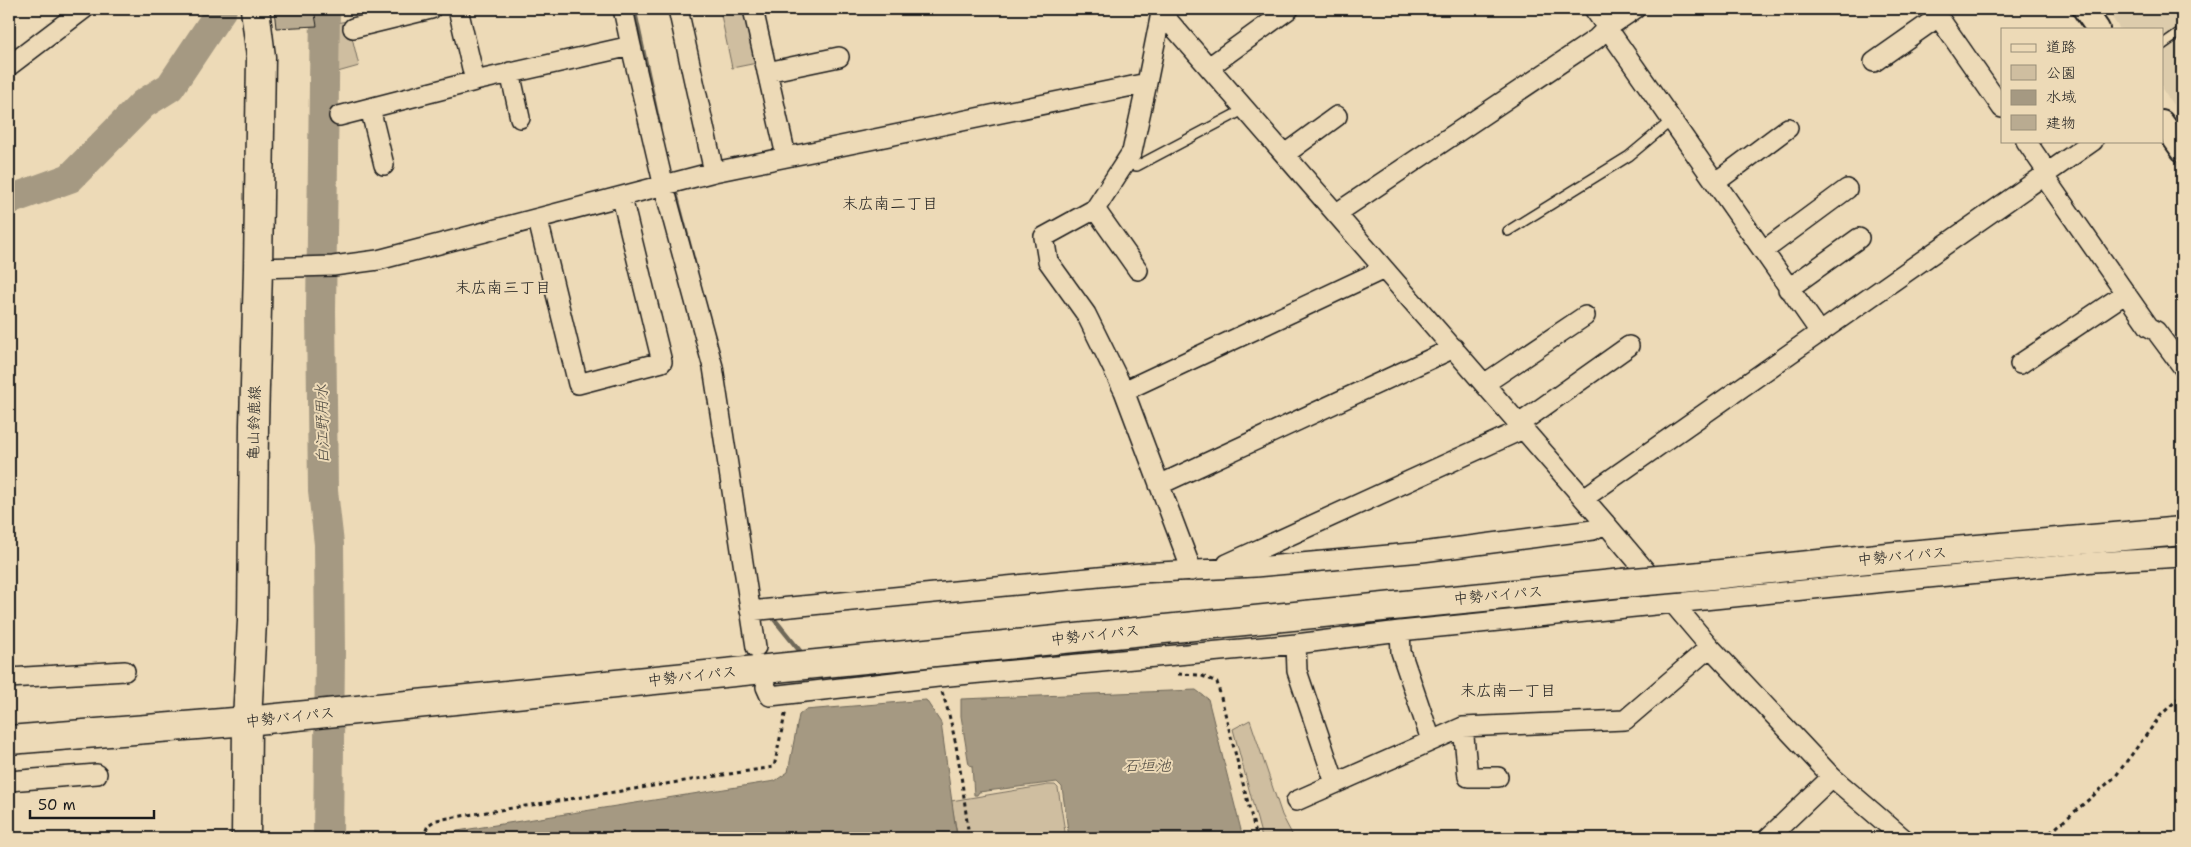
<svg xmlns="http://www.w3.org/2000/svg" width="2191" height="847" font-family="'Shantell Sans','Klee One',sans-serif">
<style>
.built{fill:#ddccac}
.green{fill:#cfbea0;stroke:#766d5e}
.water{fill:#a59982;stroke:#6e6759}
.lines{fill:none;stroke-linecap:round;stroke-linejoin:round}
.stream{stroke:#6e6759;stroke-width:5}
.river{stroke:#a59982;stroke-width:30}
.building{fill:#b9ab91;stroke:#1c1c1c}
.service-casing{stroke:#1c1c1c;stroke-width:12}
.minor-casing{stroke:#1c1c1c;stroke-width:22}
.tertiary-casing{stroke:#1c1c1c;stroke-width:26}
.primary-casing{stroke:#1c1c1c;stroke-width:31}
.trunk-casing{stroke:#1c1c1c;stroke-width:31}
.path{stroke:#1c1c1c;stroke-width:3;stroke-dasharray:4 4;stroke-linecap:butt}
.service{stroke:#eddab7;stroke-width:9}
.minor{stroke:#eddab7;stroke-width:19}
.tertiary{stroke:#eddab7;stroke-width:22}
.primary{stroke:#eddab7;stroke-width:28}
.trunk{stroke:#eddab7;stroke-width:28}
.trunk-bridge-casing{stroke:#1c1c1c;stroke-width:31;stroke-linecap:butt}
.trunk-bridge{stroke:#eddab7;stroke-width:28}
.labels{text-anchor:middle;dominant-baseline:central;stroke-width:4;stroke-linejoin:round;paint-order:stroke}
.street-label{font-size:15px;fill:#1c1c1c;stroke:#eddab7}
.neighbourhood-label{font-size:16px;fill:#1c1c1c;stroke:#eddab7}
.water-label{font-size:16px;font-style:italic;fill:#4c4840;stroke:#eddab7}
</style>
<rect width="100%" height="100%" fill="#eddab7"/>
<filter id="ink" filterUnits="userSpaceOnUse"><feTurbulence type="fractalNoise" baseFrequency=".02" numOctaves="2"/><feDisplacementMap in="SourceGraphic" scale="10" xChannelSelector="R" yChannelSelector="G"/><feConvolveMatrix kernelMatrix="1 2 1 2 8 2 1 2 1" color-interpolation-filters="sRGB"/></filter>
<g filter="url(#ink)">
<path class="built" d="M2106 9H2182V118L2162 89V29H2120Z"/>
<path class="green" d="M745 9 757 63 732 68 721 15Z
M348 21 359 66 334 73 335 23Z
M1250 720 1282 815 1294 838H1262L1233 729Z
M1048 785H1055L1058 788 1066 838H958L951 801Z"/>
<path class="water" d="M1196 690 1208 699 1243 838H1069L1062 787 1057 782 979 792 977 795H974L972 766 969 765 961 716V699Z
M926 700 941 723 957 838H439L451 832 775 781 788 772 799 715 805 710Z"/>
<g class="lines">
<path class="stream" d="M634 9 659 126
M674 187 696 271
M770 614 804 656"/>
<path class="river" d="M325 9 321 311 323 491 329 544 330 654 328 838
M9 200 70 178 143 104 170 87 222 9"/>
</g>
<path class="building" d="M274 9H314L317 26 276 28Z"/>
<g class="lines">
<defs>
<path id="service" d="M2162 45 2182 31
M1125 164 1137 166 1245 109
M1508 231 1629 156 1672 120"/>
<path id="minor" d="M458 9 475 81 631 46 664 187 713 367 756 647
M623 9 631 46
M678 9 714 172
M753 9 786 156
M1158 9 1605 523 1710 647 1832 777 1903 838
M1594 9 1820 332
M1933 9 2002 108
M353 28 431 9
M1874 62 1938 17
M9 66 84 9
M1209 67 1289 9
M510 72 520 118
M767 72 839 57
M370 108 384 165
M339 116 475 81
M2026 141 2048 173
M1285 154 1337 116
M2043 175 2149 327 2156 331 2182 366
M1716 182 1788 128
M1095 209 1044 237 1048 261 1086 314 1124 391 1384 269
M1337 213 1596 39 1607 28 1635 9
M538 220 578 384 662 362 622 198
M1763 251 1847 189
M258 268 333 266 378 260 714 172 1147 83 1161 13
M1138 270 1095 209 1132 152 1147 83
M1788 289 1859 238
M2020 364 2126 293
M1484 384 1585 316
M1124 391 1192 571
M1519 424 1629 346
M1159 485 1454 348
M1584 498 2093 141
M1227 564 1523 429
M750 611 1140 573 1255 567 1422 552 1593 530 1605 523
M1400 631 1401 652 1431 740
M1296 644 1297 671 1335 783
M9 678 125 671
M766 687 770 696 938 677 1296 644 1400 631 1823 588 2094 562 2182 557
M1463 727 1468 777H1498
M9 781 97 774
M1296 801 1463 727 1625 720 1710 647
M1768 838 1832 777"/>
<path id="tertiary" d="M2084 9 2098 29
M2162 122 2182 150"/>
<path id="primary" d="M246 838 247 721 252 621 254 425 258 268 261 57 255 9"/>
<path id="trunk" d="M1682 578 1897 556 2182 531
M9 740 247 721 1623 583"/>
</defs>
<use href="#service" class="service-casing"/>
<use href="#minor" class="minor-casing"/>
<use href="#tertiary" class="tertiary-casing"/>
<use href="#primary" class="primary-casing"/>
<use href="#trunk" class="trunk-casing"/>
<path class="path" d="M1178 674 1200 675 1217 682 1257 838
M942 692C958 738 963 790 969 838
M423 838 428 825 436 820 774 767 786 710
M2044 838 2115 777 2161 715 2182 695"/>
<use href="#service" class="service"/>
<use href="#minor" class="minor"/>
<use href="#tertiary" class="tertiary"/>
<use href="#primary" class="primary"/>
<use href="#trunk" class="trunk"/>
<defs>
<path id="trunk-bridge" d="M1623 583 1682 578"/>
</defs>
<use href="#trunk-bridge" class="trunk-bridge-casing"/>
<use href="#trunk-bridge" class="trunk-bridge"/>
</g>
</g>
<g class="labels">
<g class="street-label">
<text transform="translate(254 423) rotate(-89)">亀山鈴鹿線</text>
<text transform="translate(1902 556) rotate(-5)">中勢バイパス</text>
<text transform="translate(1498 595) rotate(-5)">中勢バイパス</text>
<text transform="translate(1095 635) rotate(-6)">中勢バイパス</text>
<text transform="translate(692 676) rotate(-6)">中勢バイパス</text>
<text transform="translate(290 717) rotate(-6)">中勢バイパス</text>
</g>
<g class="neighbourhood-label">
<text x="890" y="203">末広南二丁目</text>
<text x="503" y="287">末広南三丁目</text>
<text x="1508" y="690">末広南一丁目</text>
</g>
<g class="water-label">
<text transform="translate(322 424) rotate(-91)">白江野用水</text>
<text x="1147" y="765">石垣池</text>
</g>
</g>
<rect width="2191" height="847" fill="none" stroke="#eddab7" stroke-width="30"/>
<rect x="15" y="15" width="2161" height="817" fill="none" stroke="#1c1c1c" stroke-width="2" filter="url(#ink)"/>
<rect x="2001" y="28" width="162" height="115" fill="#eddab7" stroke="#998e79"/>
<rect x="2011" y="44" width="25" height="8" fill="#eddab7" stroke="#998e79"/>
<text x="2046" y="52" font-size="15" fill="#1c1c1c">道路</text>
<rect x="2011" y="65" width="25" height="15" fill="#cfbea0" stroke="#998e79"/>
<text x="2046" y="78" font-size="15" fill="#1c1c1c">公園</text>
<rect x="2011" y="90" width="25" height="15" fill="#a59982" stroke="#998e79"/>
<text x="2046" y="102" font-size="15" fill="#1c1c1c">水域</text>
<rect x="2011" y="115" width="25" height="15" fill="#b9ab91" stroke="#998e79"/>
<text x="2046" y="128" font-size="15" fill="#1c1c1c">建物</text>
<path d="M30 810v8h124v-8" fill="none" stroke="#1c1c1c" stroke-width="2.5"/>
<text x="38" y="810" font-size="15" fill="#1c1c1c" stroke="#eddab7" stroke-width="4" paint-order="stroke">50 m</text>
</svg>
